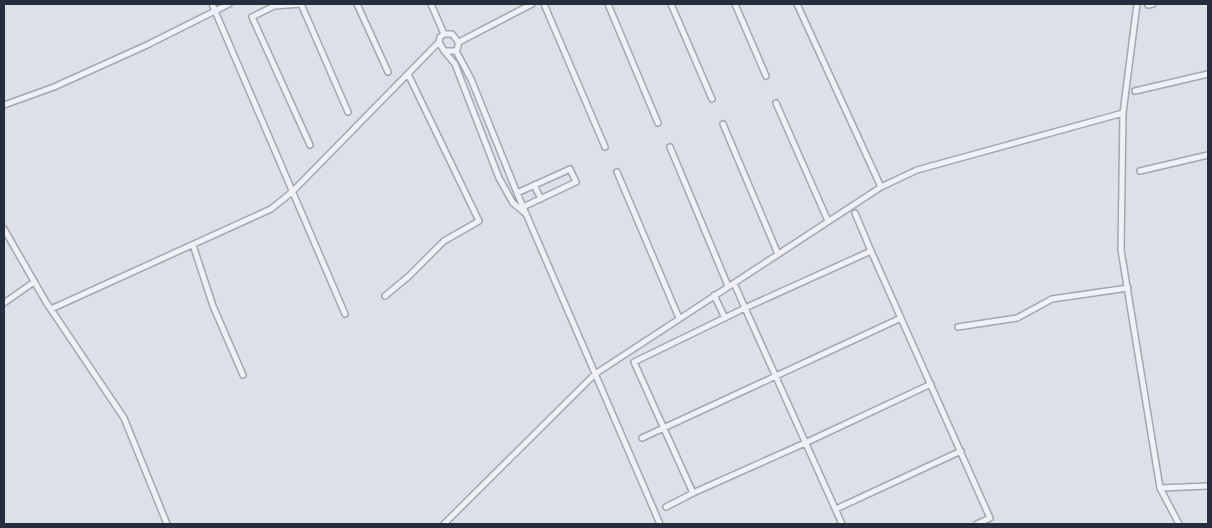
<svg xmlns="http://www.w3.org/2000/svg" width="1212" height="528" font-family="'Space Grotesk',sans-serif">
<style>
.lines{fill:none;stroke-linecap:round;stroke-linejoin:round}
.minor-casing{stroke:#a1a7b2;stroke-width:8}
.minor{stroke:#eff1f6;stroke-width:5}
</style>
<rect width="100%" height="100%" fill="#dce0e8"/>
<g class="lines">
<defs>
<path id="minor" d="M212 4 345 314
M301 4 274 6 252 17 310 145
M301 4 348 112
M357 4 388 72
M431 4 444 34
M544 4 605 147
M608 4 658 123
M671 4 712 99
M735 4 766 76
M797 4 881 187
M1137 4 1123 113 1121 250 1160 488 1179 524
M1148 5 1153 4
M444 34H452C457 40 461 44 456 51H444L439 42 440 37Z
M459 42 532 4
M444 51 455 64 499 178 513 203 525 213
M456 51 471 79 517 193 660 524
M1135 91 1208 74
M776 103 828 221
M4 105 54 87 147 45 229 4
M723 124 778 254
M670 147 728 286
M1140 171 1208 155
M617 172 679 318
M534 185 541 199
M517 193 570 169 576 182 523 207
M855 213 871 251 990 518 977 524
M4 229 46 302 124 418 167 524
M193 245 213 306 243 375
M734 283 745 308 871 251
M714 295 725 318
M385 296 409 276 444 241 479 221 408 74
M4 303 34 282
M51 309 271 209 292 192 439 42
M958 327 1017 318 1052 299 1128 288
M642 438 901 318
M1160 488 1208 486
M693 493 634 362 745 308 842 524
M666 507 693 493 805 443 931 384
M836 509 961 451
M444 524 595 374 881 187 917 170 1123 113"/>
</defs>
<use href="#minor" class="minor-casing"/>
<use href="#minor" class="minor"/>
</g>
<rect width="1212" height="528" fill="none" stroke="#252e3f" stroke-width="10"/>
</svg>
